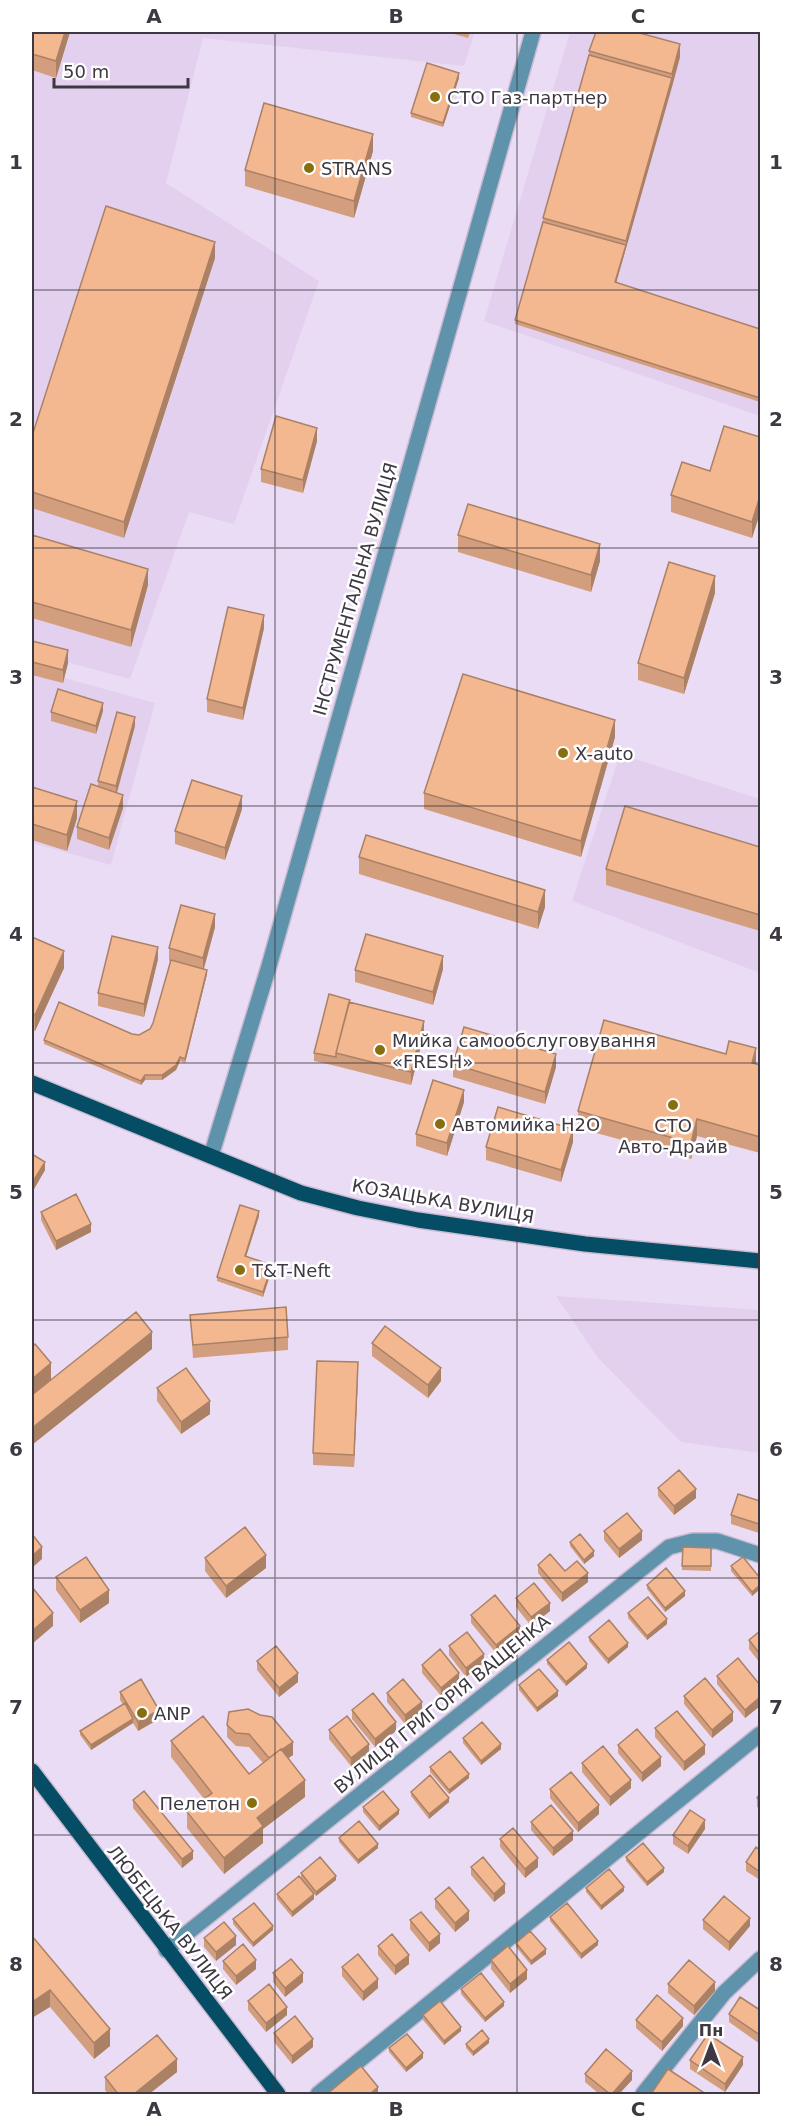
<svg xmlns="http://www.w3.org/2000/svg" width="792" height="2126" font-family="'DejaVu Sans',sans-serif">
<style>
.built{fill:#e3d0ef}
.lines{fill:none;stroke-linecap:round;stroke-linejoin:round}
.minor-casing{stroke:#c8bbd1;stroke-width:18}
.major-casing{stroke:#c8bbd1;stroke-width:18}
.minor{stroke:#5f93ac;stroke-width:15}
.major{stroke:#054c65;stroke-width:15}
.wall{fill:#d29e7d}
.shaded-wall{fill:#ab8166}
.building{fill:#f4b891;stroke:#ab8166;stroke-width:1.5}
.grid{fill:none;stroke:#3d3841;stroke-width:1.5;stroke-opacity:0.55}
.poi-dot{fill:#876f0f;stroke:#fff;stroke-width:2}
.labels{text-anchor:middle;dominant-baseline:central;stroke-width:5;stroke-linejoin:round;paint-order:stroke}
.poi-label{font-size:18px;fill:#3d3841;stroke:#fff;text-anchor:start}
.street-label{font-size:18px;fill:#3d3841;stroke:#fff}
.neatline{fill:none;stroke:#3d3841;stroke-width:2}
.grid-label{font-size:20px;text-anchor:middle;font-weight:bold;fill:#3d3841}
</style>
<rect width="100%" height="100%" fill="#ebdcf5"/>
<path class="built" d="M32 32H475L464 66 203 38 166 183 319 281 234 524 189 512 130 679 32 653Z
M570 32H760V416L484 321Z
M32 669 155 703 111 865 32 843Z
M620 754 760 799V973L572 901Z
M556 1296 760 1310V1453L681 1442 598 1358Z"/>
<g class="lines">
<defs>
<path id="minor" d="M211 1156 269 966 533 32
M166 1950 669 1547 693 1541H717L760 1555
M318 2094 760 1734
M643 2094 724 1993 760 1959"/>
<path id="major" d="M32 1083 301 1193 358 1208 418 1220 585 1244 760 1261
M32 1771 278 2094"/>
</defs>
<use href="#minor" class="minor-casing"/>
<use href="#major" class="major-casing"/>
<use href="#minor" class="minor"/>
<use href="#major" class="major"/>
</g>
<path class="wall" d="M32 32H70L56 78 32 70Z
M447 32H470L468 38Z
M589 51 680 57 616 283 760 329V402L515 324V320L589 55Z
M459 78 443 127 411 117V113Z
M373 151 354 218 245 186V170Z
M215 258 124 538 32 508V436Z
M760 437V513L752 538 671 512V495Z
M317 441 303 493 261 482V469Z
M32 535 148 585 131 647 32 618Z
M458 535 600 561 591 592 458 552Z
M715 593 684 694 638 680V663Z
M264 628 243 720 207 712V699Z
M32 641 68 663 63 683 32 675Z
M103 711 96 734 51 721V712Z
M135 726 117 793 123 808 109 850 77 839V827L98 786V781Z
M615 737 581 857 424 809V793Z
M32 787 77 818 67 851 32 840Z
M242 809 225 860 175 844V831Z
M760 847V931L606 885V869Z
M359 857 545 907 538 929 359 874Z
M215 927 204 969 207 974 185 1063 180 1061 176 1070 162 1080H145L141 1085 44 1044V1040L132 1034 139 1035 150 1029 153 1023 171 962 169 961V948Z
M32 937 64 968 35 1031 32 1030Z
M158 959 144 1017 98 1006V993Z
M443 969 433 1005 355 982V970Z
M424 1034 411 1085 336 1066 314 1061V1053Z
M453 1064 556 1067 545 1104 453 1077Z
M756 1064 760 1065V1153L697 1136 691 1159 578 1128V1111Z
M464 1102 447 1156 416 1146V1134Z
M573 1142 561 1182 486 1160V1147Z
M32 1154 45 1170 34 1189 32 1187Z
M41 1212 91 1232 56 1250 41 1220Z
M259 1216 246 1256 272 1269 263 1297 217 1281V1277Z
M190 1315 288 1337V1350L193 1358Z
M372 1343 441 1381 428 1398 372 1356Z
M358 1375 354 1467 313 1465V1453Z
M157 1388 210 1414 181 1434 157 1401Z
M658 1488 696 1498 674 1515 658 1496Z
M760 1501 759 1533 731 1524V1515Z
M604 1531 642 1540 619 1558 604 1540Z
M570 1542 594 1556 584 1564 570 1546Z
M683 1547 711 1548V1571L682 1570Z
M205 1558 266 1568 226 1598 205 1571Z
M538 1565 565 1571 588 1582 562 1602 538 1573Z
M731 1566 760 1578V1589L752 1596 731 1571Z
M56 1577 109 1603 80 1623 56 1590Z
M647 1585 685 1596 665 1612 647 1589Z
M516 1598 550 1611 531 1626 516 1607Z
M628 1613 667 1624 647 1640 628 1618Z
M471 1615 520 1635 496 1653 471 1623Z
M760 1631V1663L749 1649V1640Z
M589 1637 628 1647 608 1664 589 1641Z
M449 1646 484 1662 466 1677 449 1655Z
M547 1660 587 1668 566 1686 547 1664Z
M257 1661 298 1682 279 1697 257 1670Z
M422 1665 459 1682 441 1696 422 1673Z
M717 1676 760 1685V1706L745 1718 717 1684Z
M519 1685 558 1696 537 1712 519 1690Z
M120 1692 159 1719 138 1731 133 1723 91 1750 80 1735V1731L123 1705 120 1700Z
M387 1693 422 1711 405 1724 387 1702Z
M684 1696 733 1721 712 1738 684 1704Z
M352 1710 396 1731 375 1747 352 1719Z
M229 1712 293 1755 288 1758 305 1797 263 1829V1843L224 1874 187 1828V1812L204 1799 171 1757V1741L249 1774 263 1763 249 1747 236 1746 227 1737V1725Z
M655 1728 705 1754 684 1771 655 1737Z
M329 1730 369 1752 351 1766 329 1739Z
M463 1738 501 1749 481 1765 463 1743Z
M618 1745 661 1766 642 1782 618 1753Z
M582 1763 631 1788 610 1806 582 1772Z
M430 1767 469 1778 449 1794 430 1772Z
M550 1789 599 1814 578 1832 550 1798Z
M411 1792 449 1802 429 1819 411 1796Z
M760 1793V1809L757 1807V1798Z
M133 1800 193 1859 182 1868 133 1808Z
M363 1807 399 1814 379 1831 363 1812Z
M531 1822 573 1840 553 1856 531 1830Z
M705 1829 688 1854 673 1844V1835Z
M339 1838 378 1848 358 1864 339 1842Z
M500 1839 538 1867 525 1878 500 1847Z
M760 1850V1880L746 1871V1862Z
M626 1857 664 1872 647 1886 626 1861Z
M471 1867 505 1893 494 1902 471 1875Z
M301 1873 336 1880 316 1896 301 1878Z
M586 1888 624 1891 601 1910 586 1892Z
M277 1894 314 1899 292 1917 277 1899Z
M435 1899 469 1920 455 1932 435 1908Z
M550 1917 598 1945 581 1959 550 1921Z
M233 1919 273 1930 253 1947 233 1924Z
M410 1920 440 1943 429 1952 410 1929Z
M703 1920 750 1926 729 1951 703 1929Z
M32 1936 110 2046 94 2059 50 2007Z
M204 1938 236 1945 216 1961 204 1947Z
M516 1943 546 1954 531 1965 516 1947Z
M378 1946 409 1964 395 1975 378 1955Z
M491 1960 527 1979 510 1993 491 1969Z
M223 1961 256 1969 236 1985 223 1969Z
M342 1967 378 1988 363 2001 342 1976Z
M273 1973 303 1982 285 1997 273 1982Z
M668 1984 715 1991 694 2015 668 1993Z
M461 1989 504 2006 485 2022 461 1994Z
M248 2001 287 2015 266 2032 248 2010Z
M760 2010V2044L729 2022V2014Z
M423 2015 461 2031 444 2045 423 2020Z
M636 2020 683 2026 662 2051 636 2028Z
M274 2033 313 2047 292 2064 274 2042Z
M489 2043 473 2056 466 2048V2044Z
M389 2048 423 2058 406 2072 389 2052Z
M690 2060 743 2065 725 2092 690 2069Z
M177 2072 149 2094H108L105 2090V2077Z
M585 2074 632 2080 619 2094H599L585 2082Z"/>
<path class="shaded-wall" d="M65 32H70L56 78V61Z
M680 44V57L672 87V74Z
M459 73V78L443 127V123Z
M672 78V87L615 287V282L626 245V241Z
M373 134V151L354 218V201Z
M215 242V258L124 538V522Z
M317 428V441L303 493V480Z
M760 496V513L752 538V522Z
M600 544V561L591 592V575Z
M148 569V585L131 647V630Z
M715 576V593L684 694V678Z
M264 615V628L243 720V708Z
M68 650V663L63 683V670Z
M103 703V711L96 734V726Z
M135 717V726L116 795V786Z
M615 720V737L581 857V841Z
M123 795V808L109 850V838Z
M242 796V809L225 860V848Z
M77 801V818L67 851V835Z
M545 890V907L538 929V912Z
M215 914V927L203 971V958Z
M158 947V959L144 1017V1004Z
M64 951V968L35 1031V1015Z
M443 956V969L433 1005V992Z
M207 970V974L185 1063V1059Z
M424 1021V1034L411 1085V1072Z
M756 1048V1065L752 1063Z
M556 1054V1067L545 1104V1092Z
M180 1057V1061L176 1070 162 1080V1075Z
M145 1075V1080L141 1085V1081Z
M464 1090V1102L447 1156V1143Z
M697 1119V1136L691 1159V1143Z
M573 1129V1142L561 1182V1170Z
M45 1162V1170L34 1189V1180Z
M259 1211V1216L245 1260V1256Z
M91 1224V1232L56 1250V1241Z
M272 1265V1269L263 1297V1292Z
M152 1332V1349L32 1445V1428Z
M358 1362V1375L354 1467V1455Z
M51 1363V1380L32 1396V1379Z
M441 1368V1381L428 1398V1385Z
M210 1401V1414L181 1434V1422Z
M696 1489V1498L674 1515V1506Z
M642 1531V1540L619 1558V1549Z
M42 1547V1559L32 1568V1556Z
M594 1551V1556L584 1564V1560Z
M266 1555V1568L226 1598V1586Z
M588 1573V1582L562 1602V1593Z
M760 1585V1589L752 1596V1592Z
M109 1590V1603L80 1623V1610Z
M685 1591V1596L665 1612V1608Z
M550 1603V1611L531 1626V1617Z
M53 1613V1626L32 1644V1631Z
M667 1619V1624L647 1640V1636Z
M520 1626V1635L496 1653V1645Z
M628 1643V1647L608 1664V1659Z
M484 1654V1662L466 1677V1668Z
M587 1664V1668L566 1686V1682Z
M298 1673V1682L279 1697V1688Z
M459 1673V1682L441 1696V1688Z
M558 1691V1696L537 1712V1708Z
M760 1697V1706L745 1718V1710Z
M422 1702V1711L405 1724V1715Z
M159 1710V1719L138 1731V1722Z
M733 1712V1721L712 1738V1730Z
M133 1719V1723L91 1750V1745Z
M396 1722V1731L375 1747V1739Z
M293 1742V1755L270 1771V1758Z
M369 1744V1752L351 1766V1758Z
M501 1744V1749L481 1765V1761Z
M705 1745V1754L684 1771V1762Z
M661 1757V1766L642 1782V1773Z
M469 1774V1778L449 1794V1790Z
M305 1780V1797L263 1829V1843L224 1874V1858L257 1818Z
M631 1780V1788L610 1806V1797Z
M449 1798V1802L429 1819V1814Z
M599 1805V1814L578 1832V1823Z
M399 1810V1814L379 1831V1826Z
M705 1820V1829L688 1854V1846Z
M573 1831V1840L553 1856V1848Z
M378 1844V1848L358 1864V1860Z
M193 1851V1859L182 1868V1859Z
M538 1858V1867L525 1878V1869Z
M664 1868V1872L647 1886V1882Z
M336 1876V1880L316 1896V1892Z
M505 1884V1893L494 1902V1894Z
M624 1887V1891L601 1910V1906Z
M314 1894V1899L292 1917V1912Z
M469 1911V1920L455 1932V1923Z
M750 1918V1926L729 1951V1942Z
M273 1926V1930L253 1947V1943Z
M440 1934V1943L429 1952V1943Z
M236 1936V1945L216 1961V1952Z
M598 1941V1945L581 1959V1954Z
M546 1949V1954L531 1965V1961Z
M409 1955V1964L395 1975V1966Z
M256 1960V1969L236 1985V1976Z
M527 1970V1979L510 1993V1984Z
M303 1973V1982L285 1997V1988Z
M378 1979V1988L363 2001V1992Z
M715 1982V1991L694 2015V2006Z
M50 1990V2007L32 2018V2002Z
M504 2002V2006L485 2022V2018Z
M287 2007V2015L266 2032V2023Z
M683 2018V2026L662 2051V2042Z
M461 2027V2031L444 2045V2041Z
M110 2029V2046L94 2059V2043Z
M313 2039V2047L292 2064V2056Z
M489 2039V2043L473 2056V2052Z
M423 2053V2058L406 2072V2068Z
M743 2057V2065L725 2092V2084Z
M177 2059V2072L149 2094H134Z
M632 2071V2080L619 2094H612Z
M378 2087V2092L375 2094H370Z"/>
<path class="building" d="M32 32H65L56 61 32 54Z
M596 32H636L680 44 672 74 589 51Z
M589 55 672 78 626 241 543 218Z
M427 63 459 73 443 123 411 113Z
M264 103 373 134 354 201 245 170Z
M106 206 215 242 124 522 32 492V436Z
M543 222 626 245 615 282 760 329V398L515 320Z
M276 416 317 428 303 480 261 469Z
M724 426 760 437V496L752 522 671 495 682 462 710 471Z
M468 504 600 544 591 575 458 535Z
M32 535 148 569 131 630 32 602Z
M669 562 715 576 684 678 638 663Z
M228 607 264 615 243 708 207 699Z
M32 641 68 650 63 670 32 662Z
M463 674 615 720 581 841 424 793Z
M58 689 103 703 96 726 51 712Z
M117 712 135 717 116 786 98 781Z
M192 780 242 796 225 848 175 831Z
M91 784 123 795 109 838 77 827Z
M32 787 77 801 67 835 32 824Z
M625 806 760 847V915L606 869Z
M366 835 545 890 538 912 359 857Z
M181 905 215 914 203 958 169 948Z
M366 934 443 956 433 992 355 970Z
M112 936 158 947 144 1004 98 993Z
M32 937 64 951 35 1015 32 1013Z
M171 960 207 970 185 1059 180 1057 176 1065 162 1075H145L141 1081 44 1040 59 1002 132 1034 139 1035 150 1029 153 1023Z
M329 994 350 1000 336 1053V1057L314 1053Z
M349 1002 424 1021 411 1072 336 1053Z
M604 1020 726 1054 729 1041 756 1048 752 1063 760 1065V1137L697 1119 691 1143 578 1111Z
M464 1027 556 1054 545 1092 453 1064Z
M433 1080 464 1090 447 1143 416 1134Z
M498 1107 573 1129 561 1170 486 1147Z
M32 1154 45 1162 34 1180 32 1179Z
M76 1194 91 1224 56 1241 41 1212Z
M240 1205 259 1211 245 1256 272 1265 263 1292 217 1277Z
M286 1307 288 1337 193 1345 190 1315Z
M136 1312 152 1332 32 1428V1395Z
M385 1326 441 1368 428 1385 372 1343Z
M35 1344 51 1363 32 1379V1347Z
M317 1361 358 1362 354 1455 313 1453Z
M186 1368 210 1401 181 1422 157 1388Z
M679 1470 696 1489 674 1506 658 1488Z
M738 1494 760 1501V1520L759 1524 731 1515Z
M627 1513 642 1531 619 1549 604 1531Z
M245 1527 266 1555 226 1586 205 1558Z
M32 1534 42 1547 32 1556Z
M580 1534 594 1551 584 1560 570 1542Z
M683 1547 711 1548V1566H682Z
M550 1554 565 1571 577 1561 588 1573 562 1593 538 1565Z
M86 1557 109 1590 80 1610 56 1577Z
M743 1557 760 1578V1585L752 1592 731 1566Z
M666 1568 685 1591 665 1608 647 1585Z
M534 1583 550 1603 531 1617 516 1598Z
M32 1587 53 1613 32 1631Z
M495 1595 520 1626 496 1645 471 1615Z
M648 1597 667 1619 647 1636 628 1613Z
M609 1620 628 1643 608 1659 589 1637Z
M760 1631V1654L749 1640Z
M467 1632 484 1654 466 1668 449 1646Z
M569 1642 587 1664 566 1682 547 1660Z
M276 1646 298 1673 279 1688 257 1661Z
M440 1649 459 1673 441 1688 422 1665Z
M738 1658 760 1685V1697L745 1710 717 1676Z
M539 1669 558 1691 537 1708 519 1685Z
M705 1678 733 1712 712 1730 684 1696Z
M141 1679 159 1710 138 1722 120 1692Z
M403 1679 422 1702 405 1715 387 1693Z
M373 1693 396 1722 375 1739 352 1710Z
M125 1703 133 1719 91 1745 80 1731Z
M248 1709 260 1715 272 1717 293 1742 281 1750V1749L269 1758 249 1734 236 1733 227 1725 229 1712Z
M677 1711 705 1745 684 1762 655 1728Z
M203 1716 249 1774 281 1749 305 1780 257 1818 263 1826 224 1858 187 1812 212 1793 171 1741Z
M347 1716 369 1744 351 1758 329 1730Z
M482 1722 501 1744 481 1761 463 1738Z
M637 1729 661 1757 642 1773 618 1745Z
M603 1746 631 1780 610 1797 582 1763Z
M450 1751 469 1774 449 1790 430 1767Z
M571 1772 599 1805 578 1823 550 1789Z
M430 1775 449 1798 429 1814 411 1792Z
M144 1791 193 1851 182 1859 133 1800Z
M383 1791 399 1810 379 1826 363 1807Z
M760 1793V1800L757 1798Z
M551 1805 573 1831 553 1848 531 1822Z
M690 1810 705 1820 688 1846 673 1835Z
M359 1821 378 1844 358 1860 339 1838Z
M513 1828 538 1858 525 1869 500 1839Z
M643 1843 664 1868 647 1882 626 1857Z
M756 1847 760 1850V1872L746 1862Z
M320 1857 336 1876 316 1892 301 1873Z
M483 1857 505 1884 494 1894 471 1867Z
M609 1869 624 1887 601 1906 586 1888Z
M299 1876 314 1894 292 1912 277 1894Z
M449 1887 469 1911 455 1923 435 1899Z
M724 1896 750 1918 729 1942 703 1920Z
M254 1903 273 1926 253 1943 233 1919Z
M567 1903 598 1941 581 1954 550 1917Z
M421 1912 440 1934 429 1943 410 1920Z
M224 1922 236 1936 216 1952 204 1938Z
M530 1931 546 1949 531 1961 516 1943Z
M392 1934 409 1955 395 1966 378 1946Z
M32 1936 110 2029 94 2043 50 1990 32 2002Z
M243 1944 256 1960 236 1976 223 1961Z
M508 1946 527 1970 510 1984 491 1960Z
M358 1954 378 1979 363 1992 342 1967Z
M291 1959 303 1973 285 1988 273 1973Z
M689 1960 715 1982 694 2006 668 1984Z
M481 1973 504 2002 485 2018 461 1989Z
M269 1984 287 2007 266 2023 248 2001Z
M657 1995 683 2018 662 2042 636 2020Z
M740 1997 760 2010V2035L729 2014Z
M440 2001 461 2027 444 2041 423 2015Z
M295 2016 313 2039 292 2056 274 2033Z
M482 2030 489 2039 473 2052 466 2044Z
M407 2034 423 2053 406 2068 389 2048Z
M708 2034 743 2057 725 2084 690 2060Z
M157 2035 177 2059 134 2094H118L105 2077Z
M606 2049 632 2071 612 2094H610L585 2074Z
M361 2066 378 2087 370 2094H327Z
M668 2069 703 2092 701 2094H651Z"/>
<path class="grid" d="M275 32V2094M517 32V2094M32 290H760M32 548H760M32 806H760M32 1063H760M32 1320H760M32 1578H760M32 1835H760"/>
<g class="poi-dot">
<circle cx="435" cy="97" r="6"/>
<circle cx="309" cy="168" r="6"/>
<circle cx="563" cy="753" r="6"/>
<circle cx="380" cy="1050" r="6"/>
<circle cx="673" cy="1105" r="6"/>
<circle cx="440" cy="1124" r="6"/>
<circle cx="240" cy="1270" r="6"/>
<circle cx="142" cy="1713" r="6"/>
<circle cx="252" cy="1803" r="6"/>
</g>
<g class="labels">
<g class="poi-label">
<text x="447" y="97">СТО Газ-партнер</text>
<text x="321" y="168">STRANS</text>
<text x="575" y="753">X-auto</text>
<text x="392" y="1040">Мийка самообслуговування<tspan x="392" dy="21">«FRESH»</tspan></text>
<text x="452" y="1124">Автомийка H2O</text>
<text x="673" y="1125" text-anchor="middle">СТО<tspan x="673" dy="21">Авто-Драйв</tspan></text>
<text x="252" y="1270">T&amp;T-Neft</text>
<text x="154" y="1713">ANP</text>
<text x="240" y="1803" text-anchor="end">Пелетон</text>
</g>
<g class="street-label">
<text transform="translate(355 589) rotate(-74)">ІНСТРУМЕНТАЛЬНА ВУЛИЦЯ</text>
<text transform="translate(443 1201) rotate(10)">КОЗАЦЬКА ВУЛИЦЯ</text>
<text transform="translate(442 1704) rotate(-39)">ВУЛИЦЯ ГРИГОРІЯ ВАЩЕНКА</text>
<text transform="translate(170 1922) rotate(52)">ЛЮБЕЦЬКА ВУЛИЦЯ</text>
</g>
</g>
<rect width="792" height="2126" fill="none" stroke="#ffffff" stroke-width="66"/>
<g transform="translate(711 2045)" stroke="#ffffff" stroke-width="4.5" paint-order="stroke">
<path d="M0-4.5L10 22L0 15L-10 22Z" fill="#3d3841"/>
<text y="-9" font-size="16" font-weight="bold" text-anchor="middle" fill="#3d3841">Пн</text>
</g>
<path d="M54 78v9h134v-9" fill="none" stroke="#3d3841" stroke-width="3"/>
<text x="63" y="78" font-size="18" fill="#3d3841" stroke="#ffffff" stroke-width="4.5" paint-order="stroke">50 m</text>
<rect x="33" y="33" width="726" height="2060" class="neatline"/>
<g class="grid-label">
<text x="154" y="23">A</text>
<text x="396" y="23">B</text>
<text x="638" y="23">C</text>
<text x="16" y="169">1</text>
<text x="776" y="169">1</text>
<text x="16" y="426">2</text>
<text x="776" y="426">2</text>
<text x="16" y="684">3</text>
<text x="776" y="684">3</text>
<text x="16" y="941">4</text>
<text x="776" y="941">4</text>
<text x="16" y="1199">5</text>
<text x="776" y="1199">5</text>
<text x="16" y="1456">6</text>
<text x="776" y="1456">6</text>
<text x="16" y="1714">7</text>
<text x="776" y="1714">7</text>
<text x="16" y="1971">8</text>
<text x="776" y="1971">8</text>
<text x="154" y="2116">A</text>
<text x="396" y="2116">B</text>
<text x="638" y="2116">C</text>
</g>
</svg>
